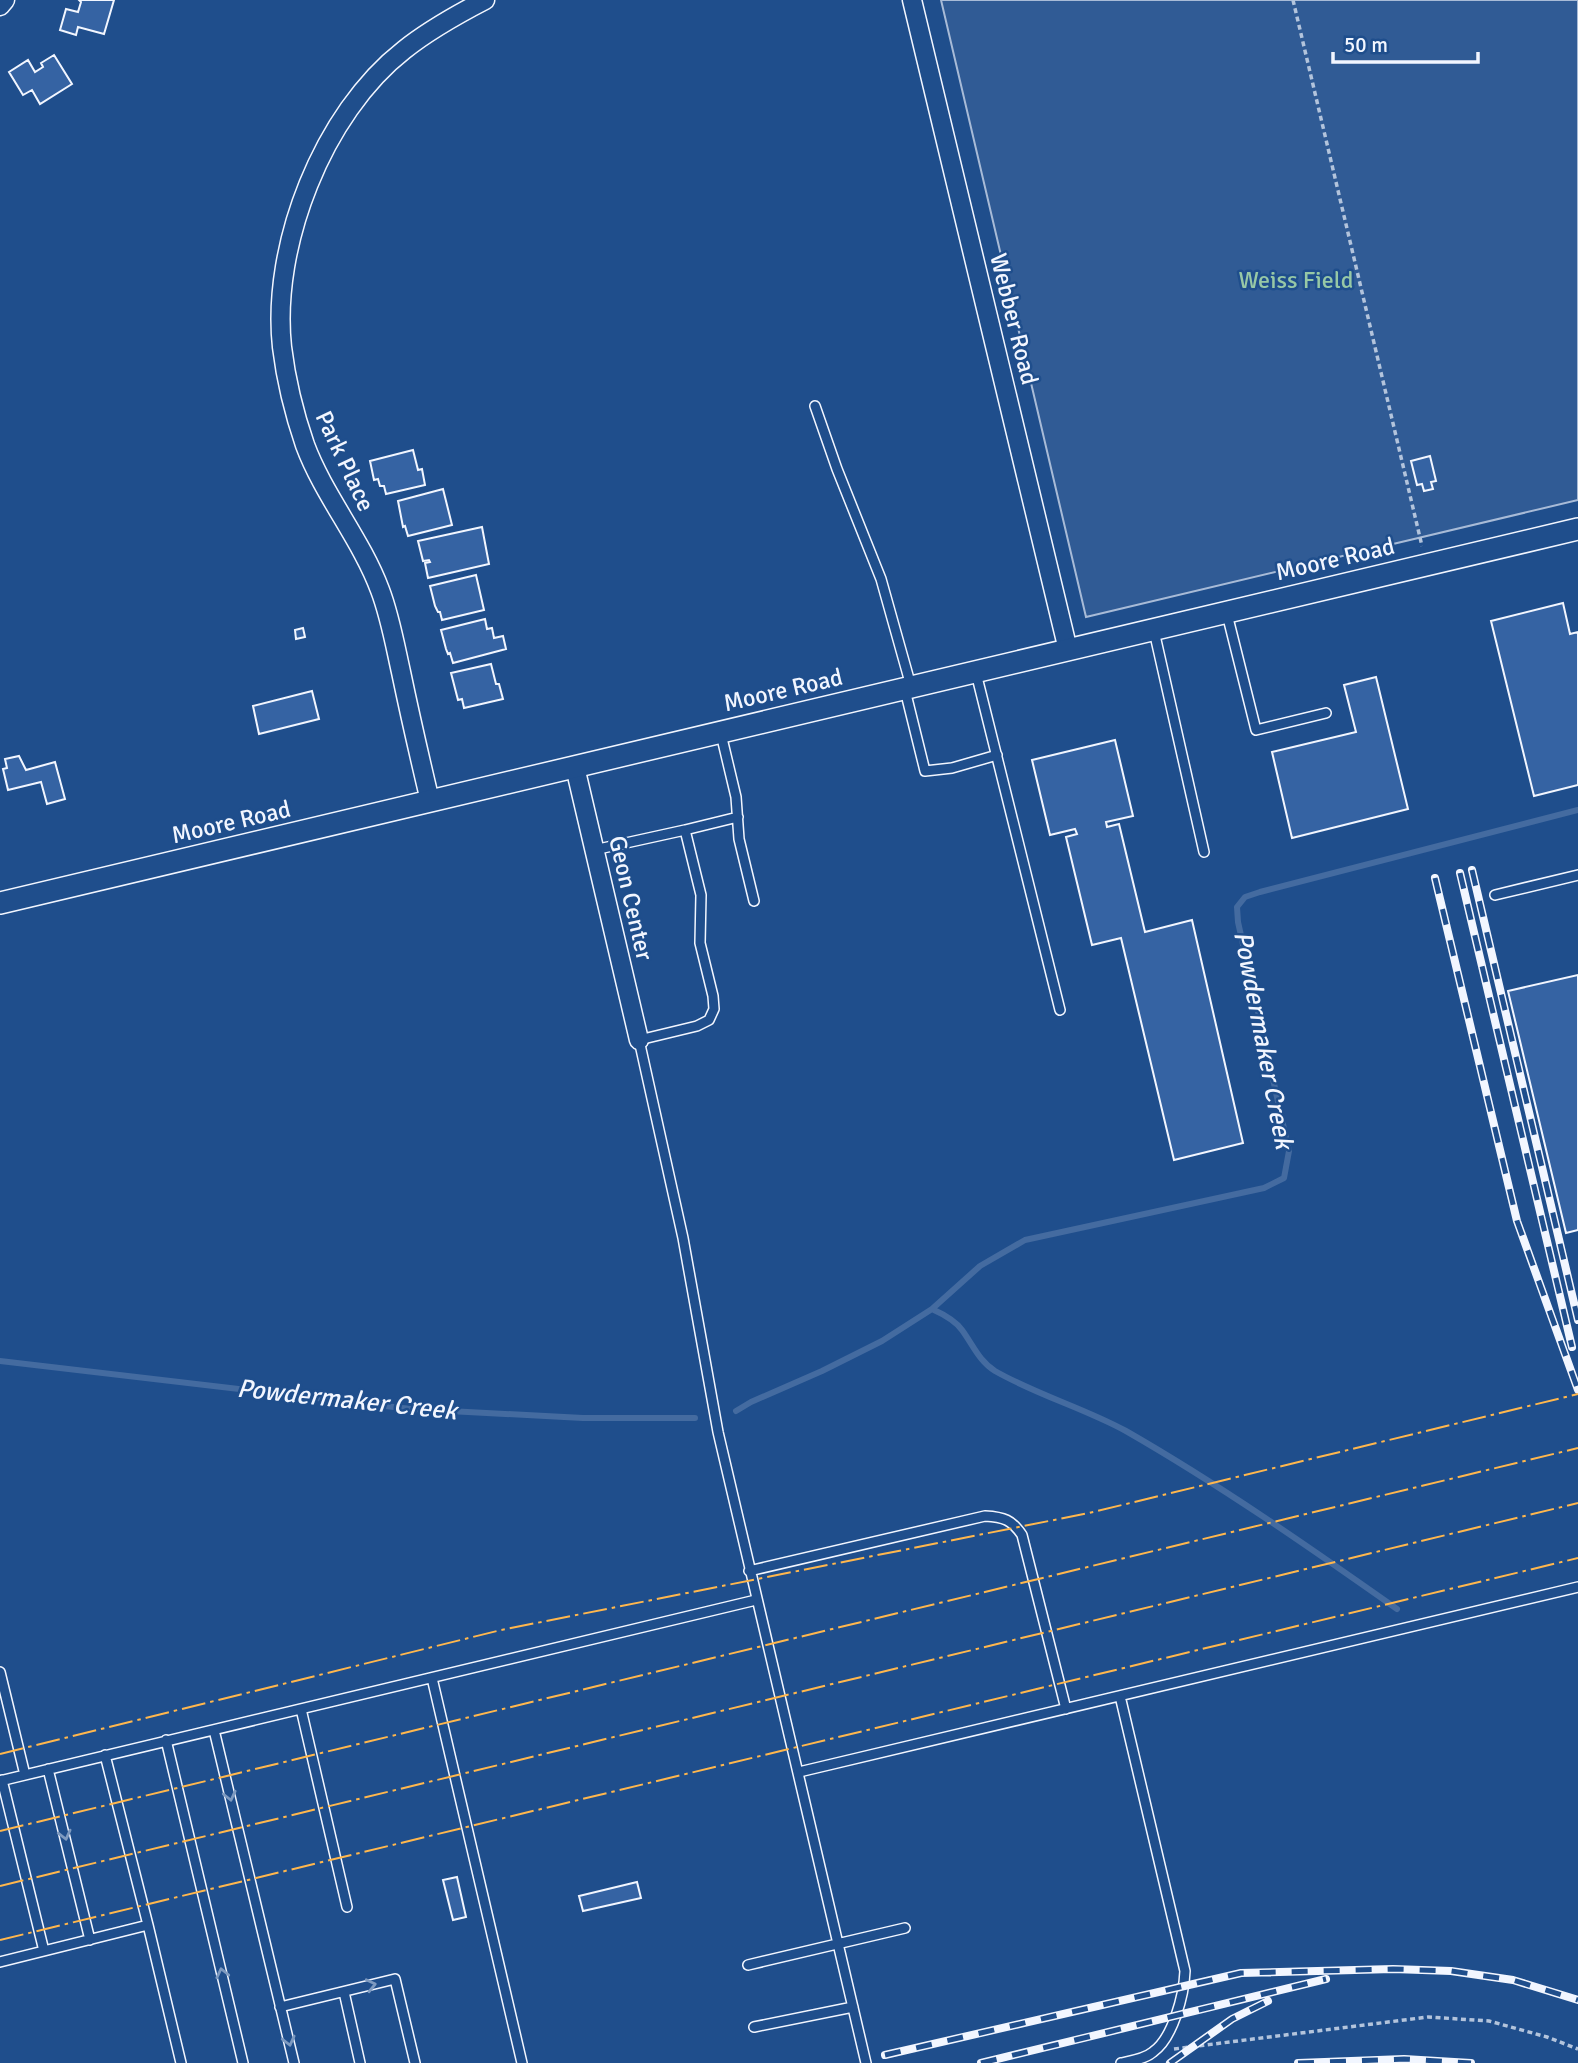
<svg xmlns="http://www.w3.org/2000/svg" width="1578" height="2063" font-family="Signika,sans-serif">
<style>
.built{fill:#305b95;stroke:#a8bbd7;stroke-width:2}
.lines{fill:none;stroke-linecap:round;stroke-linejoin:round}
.stream{stroke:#446ba0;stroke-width:6}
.building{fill:#3563a3;stroke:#f2f6ff;stroke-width:2}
.service-casing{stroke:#f2f6ff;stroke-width:12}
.minor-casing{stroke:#f2f6ff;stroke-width:21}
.tertiary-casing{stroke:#f2f6ff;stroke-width:24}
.path{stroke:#b3c4dc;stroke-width:3.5;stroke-dasharray:5 3.5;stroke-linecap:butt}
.service{stroke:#1f4e8c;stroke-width:9}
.minor{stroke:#1f4e8c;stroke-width:18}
.tertiary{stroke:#1f4e8c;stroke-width:21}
.rail-casing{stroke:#f2f6ff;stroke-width:8}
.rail{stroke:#1f4e8c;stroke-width:5;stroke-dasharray:16;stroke-linecap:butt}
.power{stroke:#ffb74d;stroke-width:2;stroke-dasharray:24 5 3.5 5;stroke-linecap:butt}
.oneway{stroke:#7e9ac0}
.labels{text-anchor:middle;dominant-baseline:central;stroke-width:5;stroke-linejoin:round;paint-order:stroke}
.park-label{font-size:24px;fill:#97c8a6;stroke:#1f4e8c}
.street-label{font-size:24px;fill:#f2f6ff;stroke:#1f4e8c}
.water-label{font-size:26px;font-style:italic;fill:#f2f6ff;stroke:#1f4e8c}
</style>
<rect width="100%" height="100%" fill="#1f4e8c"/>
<path class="built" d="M941 0H1578V500L1086 617Z"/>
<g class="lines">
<path class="stream" d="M932 1309C943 1314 955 1320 962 1330 973 1345 979 1361 995 1371 1037 1395 1084 1408 1126 1431 1220 1485 1309 1547 1397 1609
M0 1361 411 1409 583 1418H695
M736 1411 751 1402 822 1371 882 1341 932 1309 980 1266 1025 1240 1264 1188 1284 1178 1289 1151 1238 922 1237 907 1245 897 1260 892 1578 810"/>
</g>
<path class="building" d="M79 0H114L104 34 78 27 76 35 60 30 66 9 78 12 81 2Z
M54 55 72 84 40 104 32 90 23 95 9 72 28 60 35 72 43 67 41 63Z
M413 450 418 470 422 469 425 485 386 494 384 486H380L378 479 374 480 370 461Z
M1430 456 1436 481 1431 482 1433 489 1424 491 1422 484 1417 485 1411 461Z
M443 489 452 525 408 536 405 526 403 527 398 501Z
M482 527 489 564 428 578 425 563 430 562 429 560 423 561 418 541Z
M476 575 484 610 442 620 440 612H438L435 606 430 586Z
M1563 603 1570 634 1578 632V785L1534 796 1491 621Z
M485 619 487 629 492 628 494 638 503 636 506 649 453 663 450 653 448 654 446 649 441 630Z
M303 628 305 637 296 639 295 630Z
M491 664 496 684H499L503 699 464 708 462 699 458 700 451 673Z
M1376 677 1408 809 1292 838 1272 752 1356 732 1344 685Z
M312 691 319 719 259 734 253 706Z
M1115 740 1133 816 1106 822 1107 827 1119 824 1145 932 1192 920 1243 1143 1174 1160 1121 938 1092 945 1066 837 1077 834 1075 829 1050 835 1032 760Z
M19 756 26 770 55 762 65 799 47 804 41 782 8 790 3 769 7 768 5 759Z
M1578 975V1230L1566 1233 1508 991Z
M457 1877 466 1917 453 1920 443 1880Z
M637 1882 641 1898 583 1911 579 1896Z"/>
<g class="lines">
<defs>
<path id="service" d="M815 406 837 469 881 579 911 686
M1227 614 1256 730 1326 713
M1154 631 1204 852
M976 673 1060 1010
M905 690 925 771 952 768 997 755
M721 734 736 797 739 839 754 901
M685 830 738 817
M594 850 685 830 701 895 700 943 713 996 714 1009 709 1020 697 1026 639 1040 683 1238 718 1432 866 2063
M1495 895 1578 875
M749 1571 985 1516C1004 1517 1012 1520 1022 1535L1066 1709
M0 1672 25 1775
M432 1678 522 2063
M1120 1696 1185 1971C1184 1995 1173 2038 1153 2052 1145 2059 1131 2061 1121 2063
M301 1709 347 1907
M214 1730 294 2063
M166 1740 243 2063
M48 1769 90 1940
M799 1772 1578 1587
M2 1780 44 1951
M0 1781 756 1600
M148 1925 181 2063
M0 1962 148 1925 105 1755
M748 1965 905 1928
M344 1992 360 2063
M280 2007 395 1979 415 2063
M754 2027 853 2007"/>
<path id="minor" d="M912 0 1068 650
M0 6 5 0
M575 767 639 1040
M430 801C420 759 410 715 401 672 395 645 390 616 380 590 361 539 324 496 305 445 294 413 286 380 282 347 271 246 323 113 404 50 429 30 456 15 485 0"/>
<path id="tertiary" d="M0 903 1578 529"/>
</defs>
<use href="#service" class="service-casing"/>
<use href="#minor" class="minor-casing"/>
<use href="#tertiary" class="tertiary-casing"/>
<path class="path" d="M1293 0 1422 546
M1174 2049 1428 2017 1489 2021 1547 2037 1578 2049"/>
<use href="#service" class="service"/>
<use href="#minor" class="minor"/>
<use href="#tertiary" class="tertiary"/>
<defs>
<path id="rail" d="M1472 870 1578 1320
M1460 873 1572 1347
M1435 878 1517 1221 1578 1390
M885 2055 1241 1973 1393 1969 1451 1971 1513 1980 1578 2000
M981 2063 1326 1979
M1170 2063 1232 2019 1268 2001
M1298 2063 1404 2059 1471 2063"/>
</defs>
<use href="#rail" class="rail-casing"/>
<use href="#rail" class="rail"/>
<path class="power" d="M0 1754 501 1630 1089 1513 1578 1394
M0 1831 1578 1448
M0 1886 1578 1503
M0 1940 1578 1558"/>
</g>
<defs><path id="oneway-chevron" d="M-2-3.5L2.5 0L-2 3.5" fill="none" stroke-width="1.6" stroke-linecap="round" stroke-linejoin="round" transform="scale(1.75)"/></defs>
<g class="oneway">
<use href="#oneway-chevron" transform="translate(230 1796) rotate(77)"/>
<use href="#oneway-chevron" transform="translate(65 1835) rotate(76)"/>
<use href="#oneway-chevron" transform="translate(222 1973) rotate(-103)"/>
<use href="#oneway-chevron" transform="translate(371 1985) rotate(-13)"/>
<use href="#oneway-chevron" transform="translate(289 2041) rotate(76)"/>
</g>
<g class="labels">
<g class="park-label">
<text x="1296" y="280">Weiss Field</text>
</g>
<g class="street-label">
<text transform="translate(1014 319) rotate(76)">Webber Road</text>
<text transform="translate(345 461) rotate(65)">Park Place</text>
<text transform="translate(1335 559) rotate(-13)">Moore Road</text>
<text transform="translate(783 690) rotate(-13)">Moore Road</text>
<text transform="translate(231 822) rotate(-13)">Moore Road</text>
<text transform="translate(631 898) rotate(77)">Geon Center</text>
</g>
<g class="water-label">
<text transform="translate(1263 1040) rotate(79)">Powdermaker Creek</text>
<text transform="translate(347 1400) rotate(6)">Powdermaker Creek</text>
</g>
</g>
<path d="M1333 52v10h145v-10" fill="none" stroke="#f2f6ff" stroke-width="3.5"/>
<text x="1344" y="52" font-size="21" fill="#f2f6ff" stroke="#1f4e8c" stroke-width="5" paint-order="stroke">50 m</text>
</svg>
